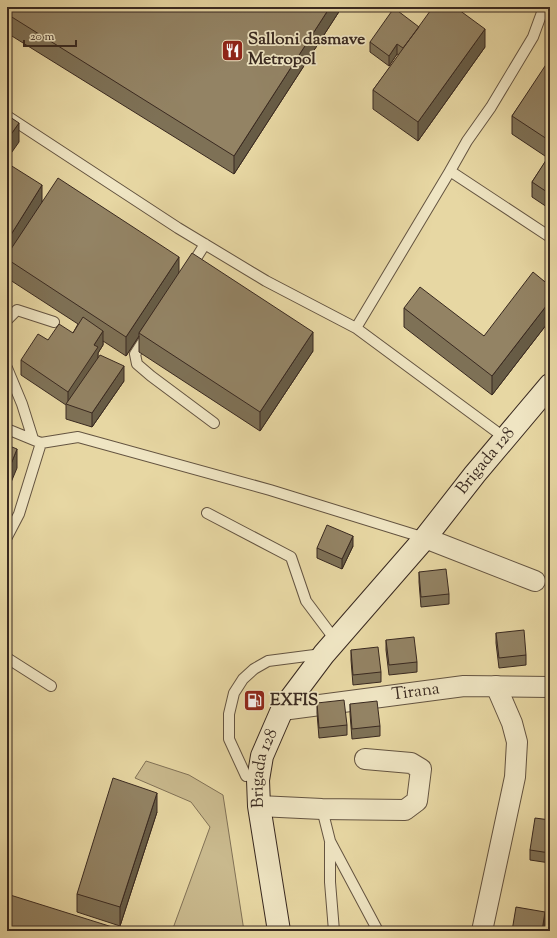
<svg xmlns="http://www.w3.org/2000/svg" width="557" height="938" font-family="'Sorts Mill Goudy',serif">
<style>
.green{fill:#c9b98d;stroke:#817156}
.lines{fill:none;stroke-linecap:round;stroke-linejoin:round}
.lane-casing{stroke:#645441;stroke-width:12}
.street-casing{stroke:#645441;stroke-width:22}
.secondary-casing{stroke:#392920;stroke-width:24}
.lane{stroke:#efe5c3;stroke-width:10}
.street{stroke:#efe5c3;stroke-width:20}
.secondary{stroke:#efe5c3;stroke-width:22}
.wall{fill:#7e7156;stroke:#392920}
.shaded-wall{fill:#675c46;stroke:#392920}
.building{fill:#938364;stroke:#392920}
.labels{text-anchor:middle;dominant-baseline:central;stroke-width:3.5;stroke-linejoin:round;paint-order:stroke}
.poi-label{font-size:17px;font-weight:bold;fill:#392920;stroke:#efe5c3;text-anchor:start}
.street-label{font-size:17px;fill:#392920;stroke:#efe5c3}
</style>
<rect width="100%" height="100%" fill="#e7d7a3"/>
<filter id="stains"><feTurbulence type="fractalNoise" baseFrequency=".005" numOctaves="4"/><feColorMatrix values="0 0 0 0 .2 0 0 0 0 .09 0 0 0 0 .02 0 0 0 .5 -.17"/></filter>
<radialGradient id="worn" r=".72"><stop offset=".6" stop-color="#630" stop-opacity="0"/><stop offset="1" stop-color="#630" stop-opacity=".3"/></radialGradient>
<path class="green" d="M146 761 189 775 223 795 244 931H172L210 827 191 802 135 778Z"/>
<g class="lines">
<defs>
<path id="lane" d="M7 116 178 228 266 281 356 328
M450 171 467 141 491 107 533 37 544 7
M190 268 205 244
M7 320 17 310 54 322
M146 337 135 354 137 364 151 376 214 423
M7 368 22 404 33 439
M7 429 41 443 78 437 270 490 425 538
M505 438 356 328 450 171 550 237
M207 513 291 557 306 601 336 641
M7 537 19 514 41 443
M7 658 51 686
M246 776 229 739V714L234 693 243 679 254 669 268 661 322 654
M322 809 330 841 378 931
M330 843V882L334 931"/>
<g id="street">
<path d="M425 538 535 581"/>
<path id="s1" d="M282 710 464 686 550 687"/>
<path d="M259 806 322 809 405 810 417 801 421 769 411 763 365 759"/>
<path d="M482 931 515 777 517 742 512 723 496 686"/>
</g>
<g id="secondary">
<path id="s2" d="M279 931 259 806 258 780 262 756 282 710 324 654 425 538 475 474 550 385"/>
</g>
</defs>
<use href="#lane" class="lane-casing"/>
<use href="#street" class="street-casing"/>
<use href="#secondary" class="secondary-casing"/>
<use href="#lane" class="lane"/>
<use href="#street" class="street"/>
<use href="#secondary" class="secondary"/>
</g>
<path class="wall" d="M7 7H342L234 174 7 33Z
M419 27 485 47 418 141 373 109V90L399 55 397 54 389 66 370 52V42Z
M550 61V209L532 197V182L548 158 512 134V116Z
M7 163 42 201 179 273 313 351 260 431 139 352V336L126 356 103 341V345L98 353V358L124 381 92 427 66 419V405L21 375V360L48 340 73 333 78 324 7 278Z
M550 286V320L492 395 404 327V308L484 336Z
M353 546 342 569 317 558V548Z
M419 572 449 594V604L421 607 419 582Z
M496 633 526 655V665L499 668 496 643Z
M386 640 417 662V672L389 675 386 650Z
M351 650 381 672V682L353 685 351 660Z
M317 703 347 725V735L319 738 317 713Z
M350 704 380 726V736L352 739 350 714Z
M157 812 120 926 77 912V894Z
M550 820V863L530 860V850Z"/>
<path class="shaded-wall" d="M330 7H342L234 174V156Z
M485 29V47L418 141V122Z
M397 44V54L389 66V56Z
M19 123V142L7 159V140Z
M42 185V204L7 259V241Z
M179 257V276L139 333V336L126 356V337Z
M550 301V320L492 395V376Z
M103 331V345L98 353V362L68 405V392L94 345Z
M313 332V351L260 431V412Z
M124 366V381L92 427V413Z
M17 449V468L7 492V474Z
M353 536V546L342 569V559Z
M157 793V812L120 926V907Z
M545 912V922L544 931H542Z"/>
<path class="building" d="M7 7H330L234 156 7 14Z
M433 7H455L485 29 418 122 373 90Z
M394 8 419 27 403 48 397 44 389 56 370 42Z
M549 60 550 61V141L512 116Z
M7 115 19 123 7 140Z
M550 154V194L532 182Z
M7 163 42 185 7 241Z
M58 178 179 257 126 337 7 259V255Z
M192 253 313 332 260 412 139 333Z
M533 272 550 286V301L492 376 404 308 420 287 484 336Z
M83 317 103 331 94 345 98 347 68 392 21 360 38 334 48 340 59 324 73 333Z
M100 355 124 366 92 413 66 404Z
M7 445 17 449 7 474Z
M327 525 353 536 342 559 317 548Z
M446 569 449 594 421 597 419 572Z
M524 630 526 655 499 658 496 633Z
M414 637 417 662 389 665 386 640Z
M378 647 381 672 353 675 351 650Z
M344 700 347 725 319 728 317 703Z
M377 701 380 726 352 729 350 704Z
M113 778 157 793 120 907 77 894Z
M535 818 550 820V853L530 850Z
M7 894 125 931H7Z
M516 907 545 912 542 931H512Z"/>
<defs>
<symbol id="restaurant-square" viewBox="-11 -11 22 22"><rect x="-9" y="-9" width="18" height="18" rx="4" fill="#8f2418" stroke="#efe5c3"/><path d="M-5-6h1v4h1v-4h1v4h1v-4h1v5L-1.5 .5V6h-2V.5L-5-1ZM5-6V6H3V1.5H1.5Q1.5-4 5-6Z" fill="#fff"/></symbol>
<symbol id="fuel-square" viewBox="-11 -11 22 22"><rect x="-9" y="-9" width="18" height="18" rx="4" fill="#8f2418" stroke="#efe5c3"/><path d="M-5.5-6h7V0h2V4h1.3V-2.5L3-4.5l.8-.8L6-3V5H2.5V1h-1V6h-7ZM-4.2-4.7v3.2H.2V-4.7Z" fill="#fff"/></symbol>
</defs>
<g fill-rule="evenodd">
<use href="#restaurant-square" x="220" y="38" width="25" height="25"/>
<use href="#fuel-square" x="242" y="688" width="25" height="25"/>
</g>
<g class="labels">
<g class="poi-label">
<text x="248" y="40">Salloni dasmave<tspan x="248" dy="20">Metropol</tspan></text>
<text x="270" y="701">EXFIS</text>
</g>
<g class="street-label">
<text stroke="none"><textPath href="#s2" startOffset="549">Brigada 128</textPath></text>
<text stroke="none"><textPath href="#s1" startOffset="135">Tirana</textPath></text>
<text stroke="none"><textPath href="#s2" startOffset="165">Brigada 128</textPath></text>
</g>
</g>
<rect width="557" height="938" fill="none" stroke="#e7d7a3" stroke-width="24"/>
<rect x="8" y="8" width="541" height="922" fill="none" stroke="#392920" stroke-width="2"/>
<rect x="12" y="12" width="533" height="914" fill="none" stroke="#392920"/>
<path d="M24 40v6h52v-6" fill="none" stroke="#392920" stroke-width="2"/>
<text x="30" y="40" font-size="12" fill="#392920" stroke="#efe5c3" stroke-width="3" paint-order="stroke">20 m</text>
<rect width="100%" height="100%" filter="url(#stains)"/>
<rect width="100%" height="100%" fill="url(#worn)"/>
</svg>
